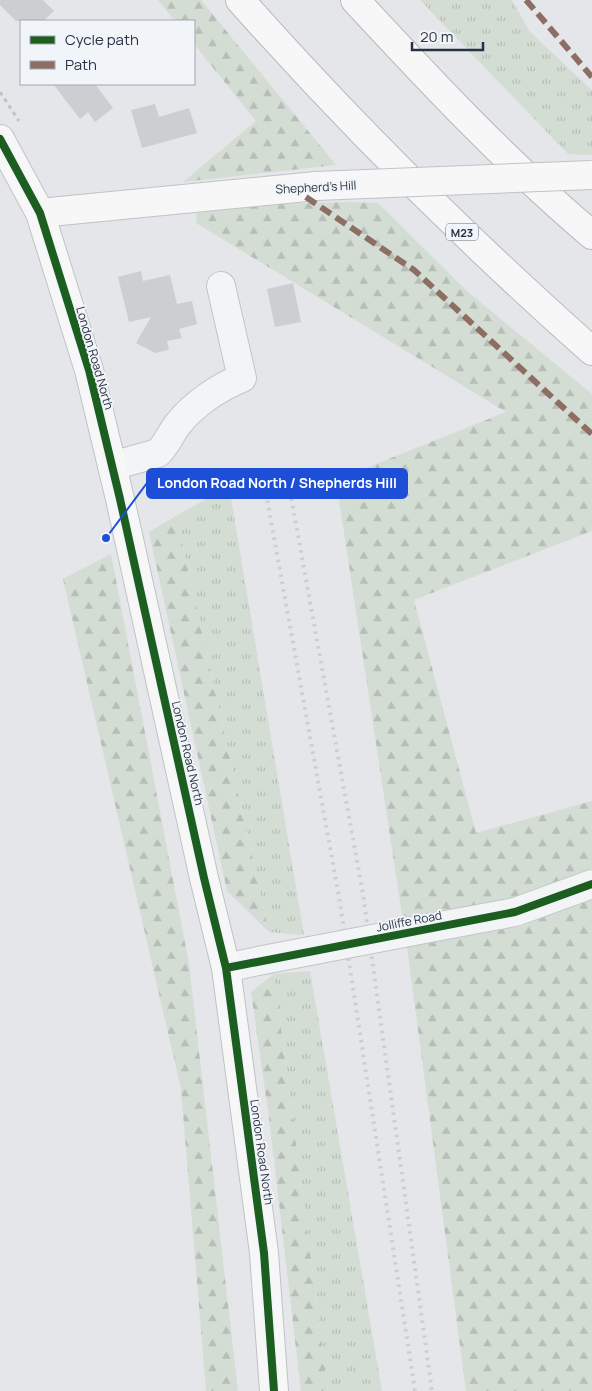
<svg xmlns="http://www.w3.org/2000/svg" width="592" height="1391" font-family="Manrope,sans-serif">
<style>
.grass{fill:url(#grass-tufts)}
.forest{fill:url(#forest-firs)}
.building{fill:#ccced1}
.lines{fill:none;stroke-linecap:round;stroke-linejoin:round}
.minor-casing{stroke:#c2c4c7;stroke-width:30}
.major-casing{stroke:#bfc3c7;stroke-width:30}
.highway-casing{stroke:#b6b9be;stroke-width:30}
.path{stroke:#c3c4c9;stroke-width:3;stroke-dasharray:4 4;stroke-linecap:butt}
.minor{stroke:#f3f4f6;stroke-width:28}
.major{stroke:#f7f7f7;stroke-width:28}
.highway{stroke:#f7f7f7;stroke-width:28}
.rail{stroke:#ccced1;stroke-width:4;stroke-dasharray:2.5 5;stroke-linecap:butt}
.minor-bridge-casing{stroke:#c2c4c7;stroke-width:30;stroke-linecap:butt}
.major-bridge-casing{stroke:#bfc3c7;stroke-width:30;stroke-linecap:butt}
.minor-bridge{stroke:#f3f4f6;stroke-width:28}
.major-bridge{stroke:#f7f7f7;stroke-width:28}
.quiet{stroke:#8d6e63;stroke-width:6;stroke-dasharray:12 6;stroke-linecap:butt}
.cycleway-casing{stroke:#f1f4f8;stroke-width:11}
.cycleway{stroke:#1b5e20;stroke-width:8}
.labels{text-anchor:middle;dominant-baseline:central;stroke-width:4;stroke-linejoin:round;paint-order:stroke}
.shield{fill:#f1f4f8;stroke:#656c7a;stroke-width:1}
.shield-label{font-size:11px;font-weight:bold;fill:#293244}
.street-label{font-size:12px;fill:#293244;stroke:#f1f4f8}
.leader{fill:none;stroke:#1d4ed8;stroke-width:2}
.callout-dot{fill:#1d4ed8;stroke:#f1f4f8;stroke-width:2}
.callout{fill:#1d4ed8;stroke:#1d4ed8;stroke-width:2}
.callout-label{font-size:14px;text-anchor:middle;font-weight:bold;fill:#fff}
</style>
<defs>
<pattern id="grass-tufts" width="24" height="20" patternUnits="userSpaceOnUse" patternTransform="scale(1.25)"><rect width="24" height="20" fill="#d4ddd4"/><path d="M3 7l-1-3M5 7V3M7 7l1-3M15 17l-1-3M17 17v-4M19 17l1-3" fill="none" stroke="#b6beb7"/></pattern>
<pattern id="forest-firs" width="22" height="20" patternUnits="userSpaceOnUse" patternTransform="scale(1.25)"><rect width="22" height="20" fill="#d4ddd4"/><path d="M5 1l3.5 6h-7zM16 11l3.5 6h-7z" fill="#b6beb7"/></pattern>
</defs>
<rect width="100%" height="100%" fill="#e4e6e9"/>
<path class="grass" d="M420 0H512L530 32 592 90V155L568 154Z
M229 486 304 935 269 932 176 516Z
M310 971 382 1391H328L274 974Z"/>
<path class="forest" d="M158 0H201L336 165 183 182 256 121 194 44V21H175Z
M351 202 378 203 469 293 592 394V531L414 600 476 833 592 801V868L515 903 403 921 336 480 506 412 196 223 197 206Z
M176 516 269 932 227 891 149 532Z
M111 554 189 964 238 1391H206L181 1089 63 579Z
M592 895V1391H466L407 947 522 926Z
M274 974 328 1391H301L269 1118 251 992Z"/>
<path class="building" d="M0 0H43L54 11 43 21H16L0 5Z
M53 84H95L113 108 95 122 88 112 80 119Z
M155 104 159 117 189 108 197 133 142 148 131 110Z
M141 271 143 281 170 275 177 304 192 301 197 324 179 329 182 338 167 341 169 350 155 353 136 343 151 317 129 322 118 277Z
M293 283 301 322 275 327 267 289Z"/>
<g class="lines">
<defs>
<path id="minor" d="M112 466 158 453C167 444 171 433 178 424 194 404 219 387 242 378L221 286
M435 927 515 912 592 884
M226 968 263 960"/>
<path id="major" d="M0 139 40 213 89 370 120 499 204 878 226 968 264 1253 274 1391
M40 213 316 186"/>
<path id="highway" d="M240 0C350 124 468 241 592 351
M355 0C431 82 507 163 592 235"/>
</defs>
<use href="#minor" class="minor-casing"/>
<use href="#major" class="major-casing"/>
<use href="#highway" class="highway-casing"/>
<path class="path" d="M0 92 19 121"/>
<use href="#minor" class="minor"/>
<use href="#major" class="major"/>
<use href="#highway" class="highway"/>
<path class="rail" d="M286 469 363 894 432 1391
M262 471 339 897 415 1391"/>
<defs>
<path id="minor-bridge" d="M263 960 435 927"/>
<path id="major-bridge" d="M316 186 592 175"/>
</defs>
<use href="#minor-bridge" class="minor-bridge-casing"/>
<use href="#major-bridge" class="major-bridge-casing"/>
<use href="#minor-bridge" class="minor-bridge"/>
<use href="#major-bridge" class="major-bridge"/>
<path class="quiet" d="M526 0 592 77
M291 187 414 270 592 434"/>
<defs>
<path id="cycleway" d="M0 139 40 213 89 370 120 499 204 878 226 968 264 1253 274 1391
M226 968 515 912 592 884"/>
</defs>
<use href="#cycleway" class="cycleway-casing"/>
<use href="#cycleway" class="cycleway"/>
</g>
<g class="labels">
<rect class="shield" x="446" y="223.5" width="32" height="17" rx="4"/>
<g class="shield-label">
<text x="462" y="232">M23</text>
</g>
<g class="street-label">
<text transform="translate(316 187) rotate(-3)">Shepherd's Hill</text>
<text transform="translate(95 358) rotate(74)">London Road North</text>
<text transform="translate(188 753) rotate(77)">London Road North</text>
<text transform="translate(409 921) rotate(-11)">Jolliffe Road</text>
<text transform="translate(262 1152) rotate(82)">London Road North</text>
</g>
</g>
<path class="leader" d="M106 538L147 483"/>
<circle class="callout-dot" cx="106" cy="538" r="5"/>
<rect class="callout" x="147" y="469" width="260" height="29" rx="5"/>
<g class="callout-label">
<text x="277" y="488">London Road North / Shepherds Hill</text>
</g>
<rect x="20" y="20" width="175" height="65" fill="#f1f4f8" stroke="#a1a6b0"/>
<rect x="30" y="36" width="25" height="8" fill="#1b5e20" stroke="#a1a6b0"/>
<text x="65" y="45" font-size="15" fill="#293244">Cycle path</text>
<rect x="30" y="61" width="25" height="8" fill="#8d6e63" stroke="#a1a6b0"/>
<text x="65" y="70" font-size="15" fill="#293244">Path</text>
<path d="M412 42v8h71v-8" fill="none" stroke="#293244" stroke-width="2.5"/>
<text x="420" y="42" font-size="15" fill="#293244" stroke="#f1f4f8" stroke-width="4" paint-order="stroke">20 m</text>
</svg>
